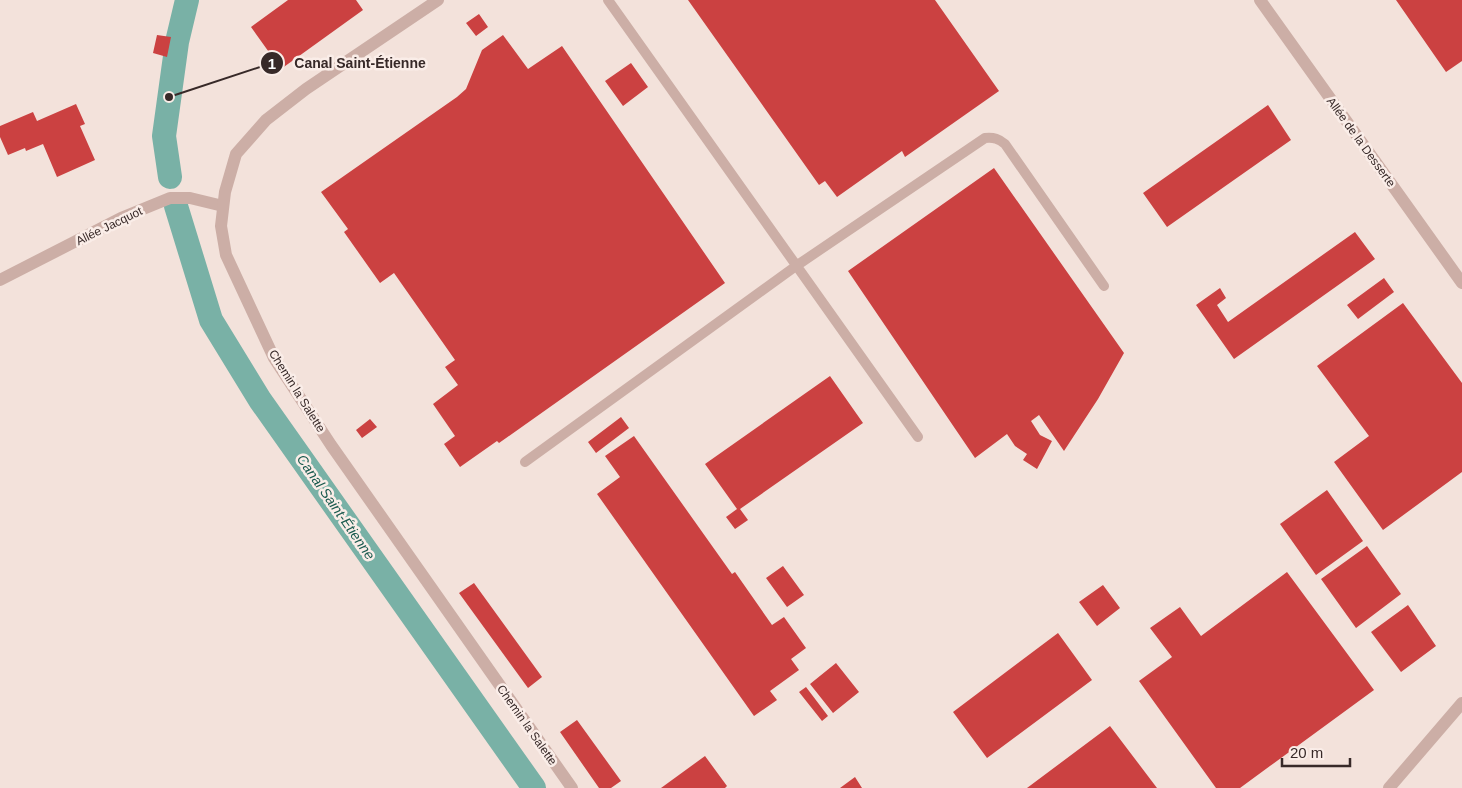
<svg xmlns="http://www.w3.org/2000/svg" width="1462" height="788" font-family="Arial,sans-serif">
<style>
.lines{fill:none;stroke-linecap:round;stroke-linejoin:round}
.canal{stroke:#79b1a6;stroke-width:24}
.building{fill:#cb4141}
.service{stroke:#ccaea6;stroke-width:10}
.minor{stroke:#ccaea6;stroke-width:12}
.tertiary{stroke:#ccaea6;stroke-width:12}
.labels{text-anchor:middle;dominant-baseline:central;stroke-width:5;stroke-linejoin:round;paint-order:stroke}
.street-label{font-size:12px;fill:#372928;stroke:#faede8}
.water-label{font-size:14px;font-style:italic;fill:#1b5b4f;stroke:#faede8}
.leader{fill:none;stroke:#372928;stroke-width:2}
.callout-dot{fill:#372928;stroke:#faede8;stroke-width:2}
.mark-label{font-size:15px;text-anchor:middle;font-weight:bold;fill:#fff}
.callout-label{font-size:14px;text-anchor:middle;font-weight:bold;fill:#372928;stroke:#faede8;stroke-width:5;stroke-linejoin:round;paint-order:stroke}
</style>
<rect width="100%" height="100%" fill="#f3e2db"/>
<g class="lines">
<path class="canal" d="M170 177 164 136 177 42 187 0
M176 206 211 320 260 400 534 788"/>
</g>
<path class="building" d="M288 0H356L363 10 281 69 251 27Z
M688 0H935L999 91 905 157 902 151 837 197 825 181 819 185Z
M1396 0H1462V61L1446 72Z
M479 14 488 27 476 36 466 23Z
M157 35 171 37 167 57 153 53Z
M503 35 528 69 562 46 725 283 499 443 497 441 460 467 444 444 455 436 433 404 458 385 445 367 455 360 394 273 380 283 344 232 348 229 321 192 457 97 466 89 482 50Z
M631 63 648 87 623 106 605 81Z
M76 104 85 124 80 126 95 160 57 177 43 144 26 151 25 148 8 155 0 137V126L33 112 37 121Z
M1268 105 1291 140 1167 227 1143 193Z
M994 168 1124 353 1098 399 1064 451 1039 415 1031 421 1040 435 1052 441 1037 469 1023 460 1027 454 1015 446 1007 434 975 458 848 271Z
M1355 232 1375 259 1234 359 1196 305 1220 288 1226 298 1217 305 1228 322Z
M1384 278 1394 292 1358 319 1347 305Z
M1403 303 1462 383V472L1383 530 1334 462 1369 436 1317 366Z
M830 376 863 423 740 509 748 520 735 529 726 517 737 509 705 464Z
M621 417 629 428 596 453 588 442Z
M370 419 377 427 362 438 356 430Z
M634 436 732 574 735 572 772 625 784 617 806 648 791 659 799 670 770 691 777 700 754 716 597 494 620 477 605 456Z
M1327 490 1363 541 1316 575 1280 524Z
M1367 546 1401 594 1356 628 1321 579Z
M783 566 804 595 787 607 766 578Z
M1287 572 1374 690 1240 788H1216L1139 681 1172 657 1150 628 1180 607 1201 636Z
M474 583 542 677 528 688 459 593Z
M1103 585 1120 608 1097 626 1079 602Z
M1408 605 1436 646 1401 672 1371 632Z
M1058 633 1092 680 987 758 953 712Z
M836 663 859 692 833 713 810 684Z
M806 687 828 716 822 721 799 692Z
M577 720 621 781 611 788H599L560 732Z
M1110 726 1157 788H1027Z
M705 756 727 786 725 788H661Z
M855 777 862 788H840Z"/>
<g class="lines">
<path class="service" d="M608 0 918 437
M525 462 796 266 985 138C994 137 999 139 1005 144L1104 286"/>
<path class="minor" d="M1260 0 1462 283
M0 280 121 218 170 198H190L223 206
M1389 788 1462 703"/>
<path class="tertiary" d="M438 0 306 89 266 120 236 154 225 192 221 226 226 255 274 358 331 445 572 788"/>
</g>
<g class="labels">
<g class="street-label">
<text transform="translate(1361 142) rotate(54)">Allée de la Desserte</text>
<text transform="translate(109 226) rotate(-26)">Allée Jacquot</text>
<text transform="translate(297 391) rotate(58)">Chemin la Salette</text>
<text transform="translate(527 725) rotate(55)">Chemin la Salette</text>
</g>
<g class="water-label">
<text transform="translate(336 507) rotate(55)">Canal Saint-Étienne</text>
</g>
</g>
<path class="leader" d="M169 97L272 63"/>
<g class="callout-dot">
<circle cx="169" cy="97" r="5"/>
<circle cx="272" cy="63" r="12"/>
</g>
<g class="mark-label">
<text x="272" y="69">1</text>
</g>
<g class="callout-label">
<text x="360" y="68">Canal Saint-Étienne</text>
</g>
<path d="M1282 758v8h68v-8" fill="none" stroke="#372928" stroke-width="2.5"/>
<text x="1290" y="758" font-size="15" fill="#372928" stroke="#faede8" stroke-width="4" paint-order="stroke">20 m</text>
</svg>
